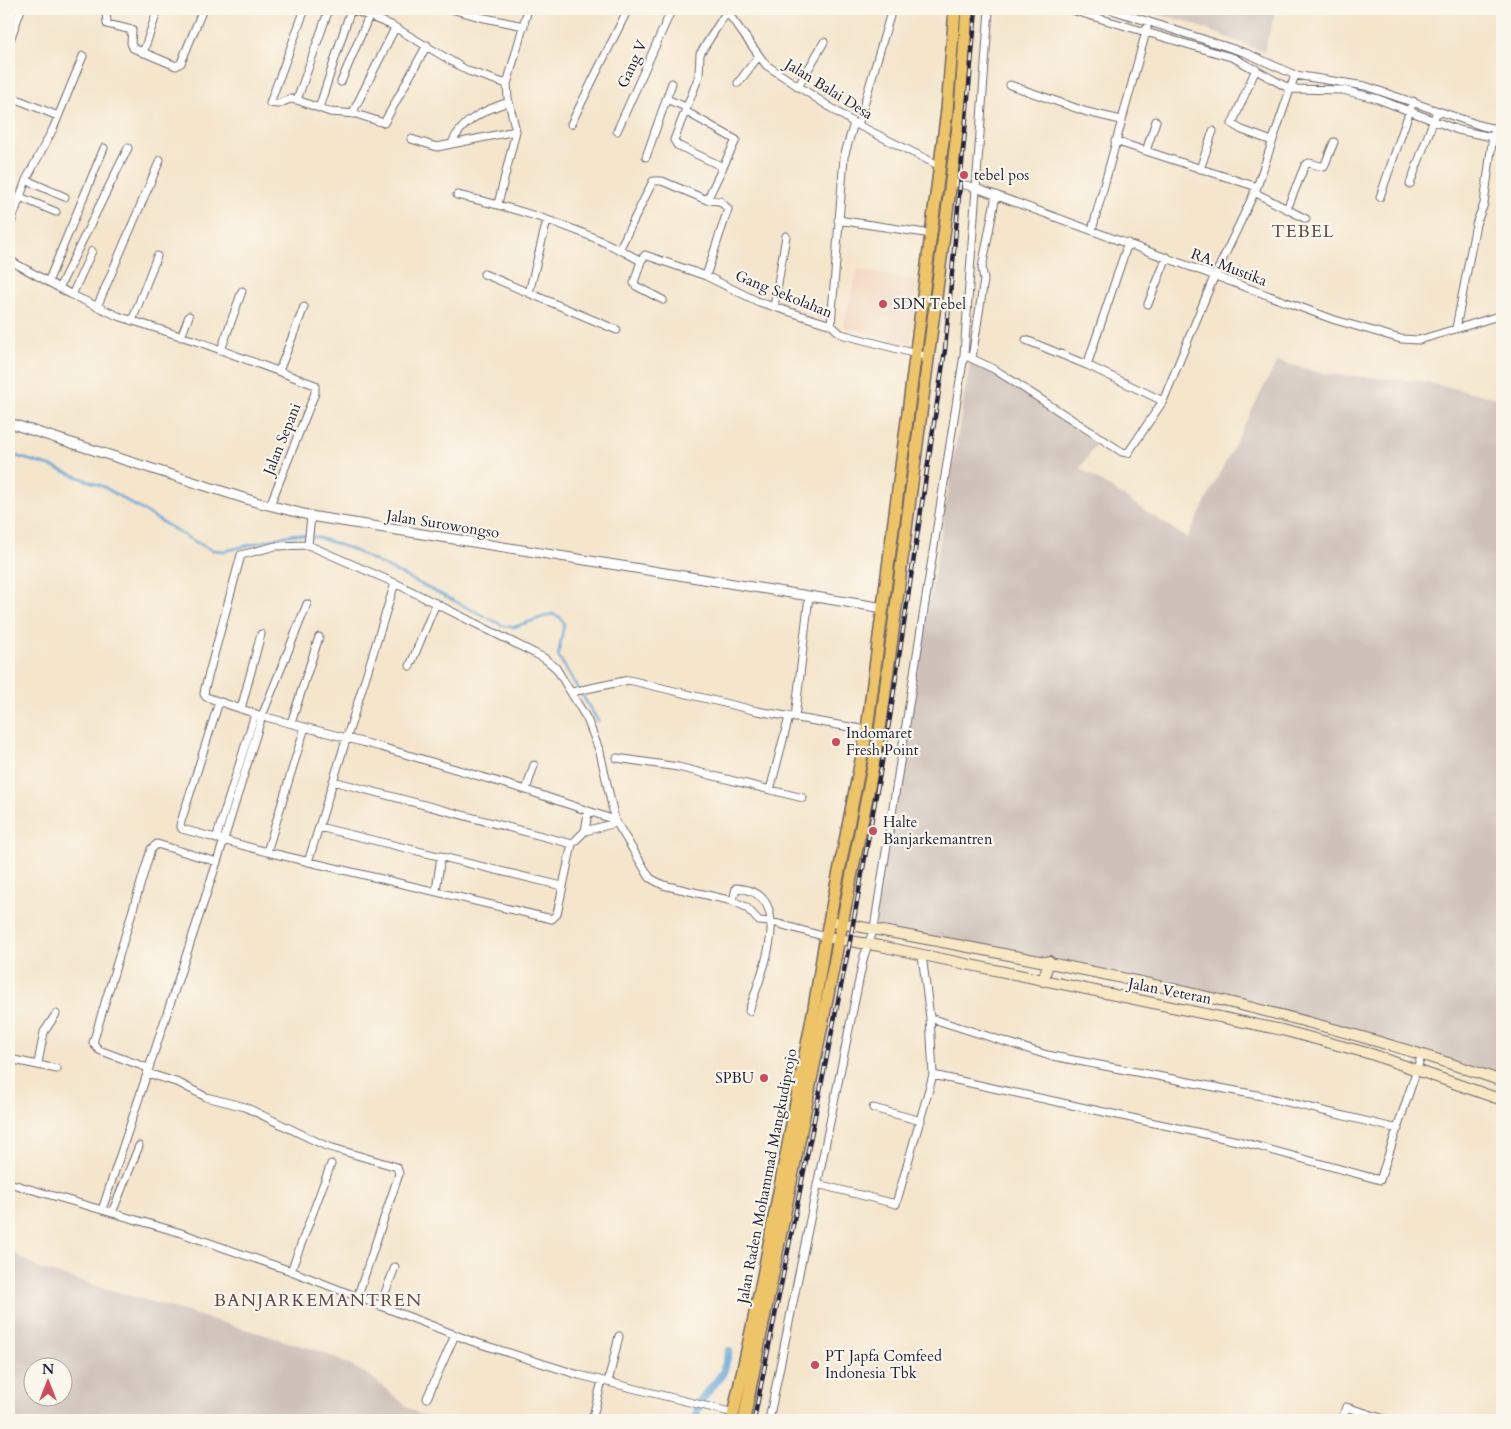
<svg xmlns="http://www.w3.org/2000/svg" width="1511" height="1429" font-family="Cardo,serif">
<style>
.built{fill:#f1d5bd}
.industrial{fill:#cec1ba;fill-rule:evenodd}
.lines{fill:none;stroke-linecap:round;stroke-linejoin:round}
.stream{stroke:#65a6d8;stroke-width:2.5}
.canal{stroke:#65a6d8;stroke-width:8}
.minor-casing{stroke:#6c666d;stroke-width:9}
.tertiary-casing{stroke:#6c666d;stroke-width:11}
.secondary-casing{stroke:#6c666d;stroke-width:12}
.trunk-casing{stroke:#6c666d;stroke-width:14}
.minor{stroke:#fff;stroke-width:7}
.tertiary{stroke:#fff;stroke-width:9}
.secondary{stroke:#f8e7c3;stroke-width:10}
.trunk{stroke:#eec469;stroke-width:11}
.rail-casing{stroke:#22223b;stroke-width:4.5}
.rail{stroke:#fbf7ec;stroke-width:2.5;stroke-dasharray:8;stroke-linecap:butt}
.poi-dot{fill:#d1495b;stroke:#fbf7ec;stroke-width:2}
.labels{text-anchor:middle;dominant-baseline:central;stroke-width:4.5;stroke-linejoin:round;paint-order:stroke}
.street-label{font-size:15px;fill:#22223b;stroke:#fbf7ec}
.poi-label{font-size:15px;fill:#22223b;stroke:#fbf7ec;text-anchor:start}
.quarter-label{font-size:18px;letter-spacing:1px;fill:#65494e;stroke:#fbf7ec}
</style>
<rect width="100%" height="100%" fill="#fbf7ec"/>
<filter id="ink" filterUnits="userSpaceOnUse"><feTurbulence type="fractalNoise" baseFrequency=".02" numOctaves="2"/><feDisplacementMap in="SourceGraphic" scale="10" xChannelSelector="R" yChannelSelector="G"/><feConvolveMatrix kernelMatrix="1 2 1 2 8 2 1 2 1" color-interpolation-filters="sRGB"/></filter>
<filter id="wash" filterUnits="userSpaceOnUse"><feTurbulence type="fractalNoise" baseFrequency=".0096" numOctaves="4" result="noise"/><feDisplacementMap in="SourceGraphic" scale="20" xChannelSelector="R" yChannelSelector="G"/><feGaussianBlur stdDeviation="1.12" result="paint"/><feColorMatrix in="noise" values="0 0 0 0 0 0 0 0 0 0 0 0 0 0 0 0 0 1.4 0 .05"/><feComposite in="paint" operator="in"/></filter>
<g filter="url(#wash)">
<rect width="100%" height="100%" fill="#f4e5cb"/>
<path class="built" d="M858 269 919 281 911 343 843 326Z"/>
<path class="industrial" d="M1134 9H1276L1264 52 1185 21Z
M1277 361 1325 374 1421 381 1502 399V1081L1287 1016 874 928 970 362 1002 378 1096 444 1080 468 1187 538Z
M9 1250 40 1269 323 1352 369 1375 410 1409 430 1420H9ZM62 1366V1396H32V1366Z"/>
<g class="lines">
<path class="stream" d="M9 454 53 467 104 487 190 539 212 550 225 551 294 534 317 537 351 549 504 626 514 627 552 614 560 617 564 624 558 656 598 721"/>
<path class="canal" d="M695 1420 699 1403 723 1373 729 1351"/>
</g>
</g>
<g filter="url(#ink)">
<g class="lines">
<defs>
<path id="minor" d="M106 9 107 24 132 30 131 43 133 48 176 66 181 63 203 9
M305 9 270 103 278 104 290 99 297 100 330 112 356 114 384 123 427 45
M351 9 391 25 468 71 507 84
M451 9 480 17 524 26
M725 9 766 65 854 123 940 166
M1068 9 1234 58 1290 89 1343 90 1378 99 1458 130 1502 139
M1109 9 1246 53 1295 75 1365 86 1482 126 1502 130
M9 43 21 9
M143 53 158 9
M1256 69 1232 124 1242 130 1272 141
M341 82 369 16
M738 83 758 57
M1010 85 1087 112 1121 120
M798 87 824 42
M9 96 58 116
M666 99 686 107
M297 100 329 9
M319 108 351 9
M685 111 736 140 707 200
M352 114 395 28
M571 124 628 9
M858 125 892 9
M617 131 672 9
M411 139 437 147 516 131
M1115 141 1257 187
M452 143C462 120 486 109 509 102
M1146 151 1156 121
M646 157 672 83
M723 167 677 145 674 140 699 76 700 54 727 11
M1200 169 1213 131
M26 180 65 197
M950 181 976 188 1335 320 1401 339 1419 340 1502 315
M1410 184 1437 111
M1254 192 1306 219
M457 195C520 209 585 229 641 261L634 283 636 286 663 300
M20 197 56 212
M1380 197 1413 101
M498 204 516 131 508 98 507 84 528 9
M1287 209 1305 165 1309 163 1324 167 1334 142
M838 220 932 234
M9 228 26 180 53 129 83 56
M1092 230 1147 28
M619 250 653 181H662L707 200 720 201 728 209 706 276 759 302 831 325 841 334 928 357
M9 260 72 295 118 316 202 343 315 385V393L270 505
M641 261 645 255 706 276
M484 274 617 330
M48 282 104 148
M59 288 128 148
M529 293 547 220
M72 295 92 251
M1148 304 1167 257
M97 307 160 160
M774 307 786 236
M132 321 157 256
M831 325 844 157 854 123
M1456 328 1476 224 1484 204 1493 135
M181 337 189 316
M1026 340 1087 365 1128 243
M221 350 242 291
M964 355 994 369 1122 452 1128 453 1163 401 1212 282 1257 187 1295 75
M972 358 984 280 982 268 996 195
M1087 365 1163 401
M279 371 304 307
M311 516 308 545 395 583 544 658 556 668 587 719 600 752 615 820 650 878 663 885 733 901 746 907 759 921 772 922 826 937
M308 545 276 546 241 555 205 688 204 694 206 697 262 716 381 747 526 790 615 820
M410 666 436 603
M572 692 629 680 757 711 867 730
M219 702 180 825 182 829 267 852 552 919 557 914 572 844 585 831 588 813
M241 709 261 634
M795 718 809 596
M291 723 319 637
M617 758 678 767 803 798
M333 781 572 844
M526 790 534 765
M770 790 789 717
M319 827 562 886
M585 831 616 823
M216 839 255 714
M267 852 305 727
M308 862 395 583
M436 891 441 856
M733 901 736 888C800 892 759 978 749 1011
M930 1018 1047 1055 1262 1096 1398 1129
M9 1059 57 1069
M38 1063 44 1032 56 1014
M148 1068 99 1050 93 1043 151 849 157 844 217 862
M147 1073 179 1083 206 1097 245 1107 326 1146 397 1167 399 1174 357 1298
M933 1075 1242 1142 1380 1180 1422 1054
M873 1108 921 1121
M9 1183 178 1232 291 1271 471 1341 579 1375 734 1413
M817 1184 896 1204 933 1075 930 1018 922 955
M102 1210 217 862 262 716 307 604
M112 1213 139 1146
M291 1271 331 1164
M380 1306 395 1267
M608 1382 619 1336
M427 1398 455 1335
M592 1420 602 1381
M769 1420 864 956 874 928 964 355 989 9
M1342 1420 1346 1407 1388 1420"/>
<path id="tertiary" d="M9 423 256 502 316 517 884 608"/>
<path id="secondary" d="M829 921C1056 963 1284 1005 1502 1081
M826 937 880 946 1282 1030 1371 1054 1502 1100
M1043 981 1049 961"/>
<path id="trunk" d="M732 1420 762 1281 814 1008 824 947 867 730 947 110 955 9
M744 1420 880 731 960 111 967 9"/>
</defs>
<use href="#minor" class="minor-casing"/>
<use href="#tertiary" class="tertiary-casing"/>
<use href="#secondary" class="secondary-casing"/>
<use href="#trunk" class="trunk-casing"/>
<use href="#minor" class="minor"/>
<use href="#tertiary" class="tertiary"/>
<use href="#secondary" class="secondary"/>
<use href="#trunk" class="trunk"/>
<defs>
<path id="rail" d="M754 1420 850 941 890 717 945 350 976 9"/>
</defs>
<use href="#rail" class="rail-casing"/>
<use href="#rail" class="rail"/>
</g>
</g>
<g class="poi-dot">
<circle cx="964" cy="175" r="5"/>
<circle cx="883" cy="304" r="5"/>
<circle cx="836" cy="742" r="5"/>
<circle cx="873" cy="831" r="5"/>
<circle cx="764" cy="1078" r="5"/>
<circle cx="815" cy="1365" r="5"/>
</g>
<g class="labels">
<g class="street-label">
<text transform="translate(632 64) rotate(-65)">Gang V</text>
<text transform="translate(829 89) rotate(32)">Jalan Balai Desa</text>
<text transform="translate(1229 267) rotate(21)">RA. Mustika</text>
<text transform="translate(784 294) rotate(22)">Gang Sekolahan</text>
<text transform="translate(282 439) rotate(-68)">Jalan Sepani</text>
<text transform="translate(443 524) rotate(9)">Jalan Surowongso</text>
<text transform="translate(1170 991) rotate(11)">Jalan Veteran</text>
<text transform="translate(767 1176) rotate(-79)">Jalan Raden Mohammad Mangkudiprojo</text>
</g>
<g class="poi-label">
<text x="974" y="175">tebel pos</text>
<text x="893" y="304">SDN Tebel</text>
<text x="846" y="733">Indomaret<tspan x="846" dy="17">Fresh Point</tspan></text>
<text x="883" y="822">Halte<tspan x="883" dy="17">Banjarkemantren</tspan></text>
<text x="754" y="1078" text-anchor="end">SPBU</text>
<text x="825" y="1356">PT Japfa Comfeed<tspan x="825" dy="17">Indonesia Tbk</tspan></text>
</g>
<g class="quarter-label">
<text x="1303" y="231">TEBEL</text>
<text x="318" y="1300">BANJARKEMANTREN</text>
</g>
</g>
<rect width="1511" height="1429" fill="none" stroke="#fbf7ec" stroke-width="30"/>
<g transform="translate(48 1382)"><circle r="24" fill="#fbf7ec" stroke="#a4a2a5"/>
<path d="M0-4L9 19L0 12L-9 19Z" fill="#d1495b"/>
<text y="-8" font-size="14" font-weight="bold" text-anchor="middle" fill="#22223b">N</text>
</g>
</svg>
